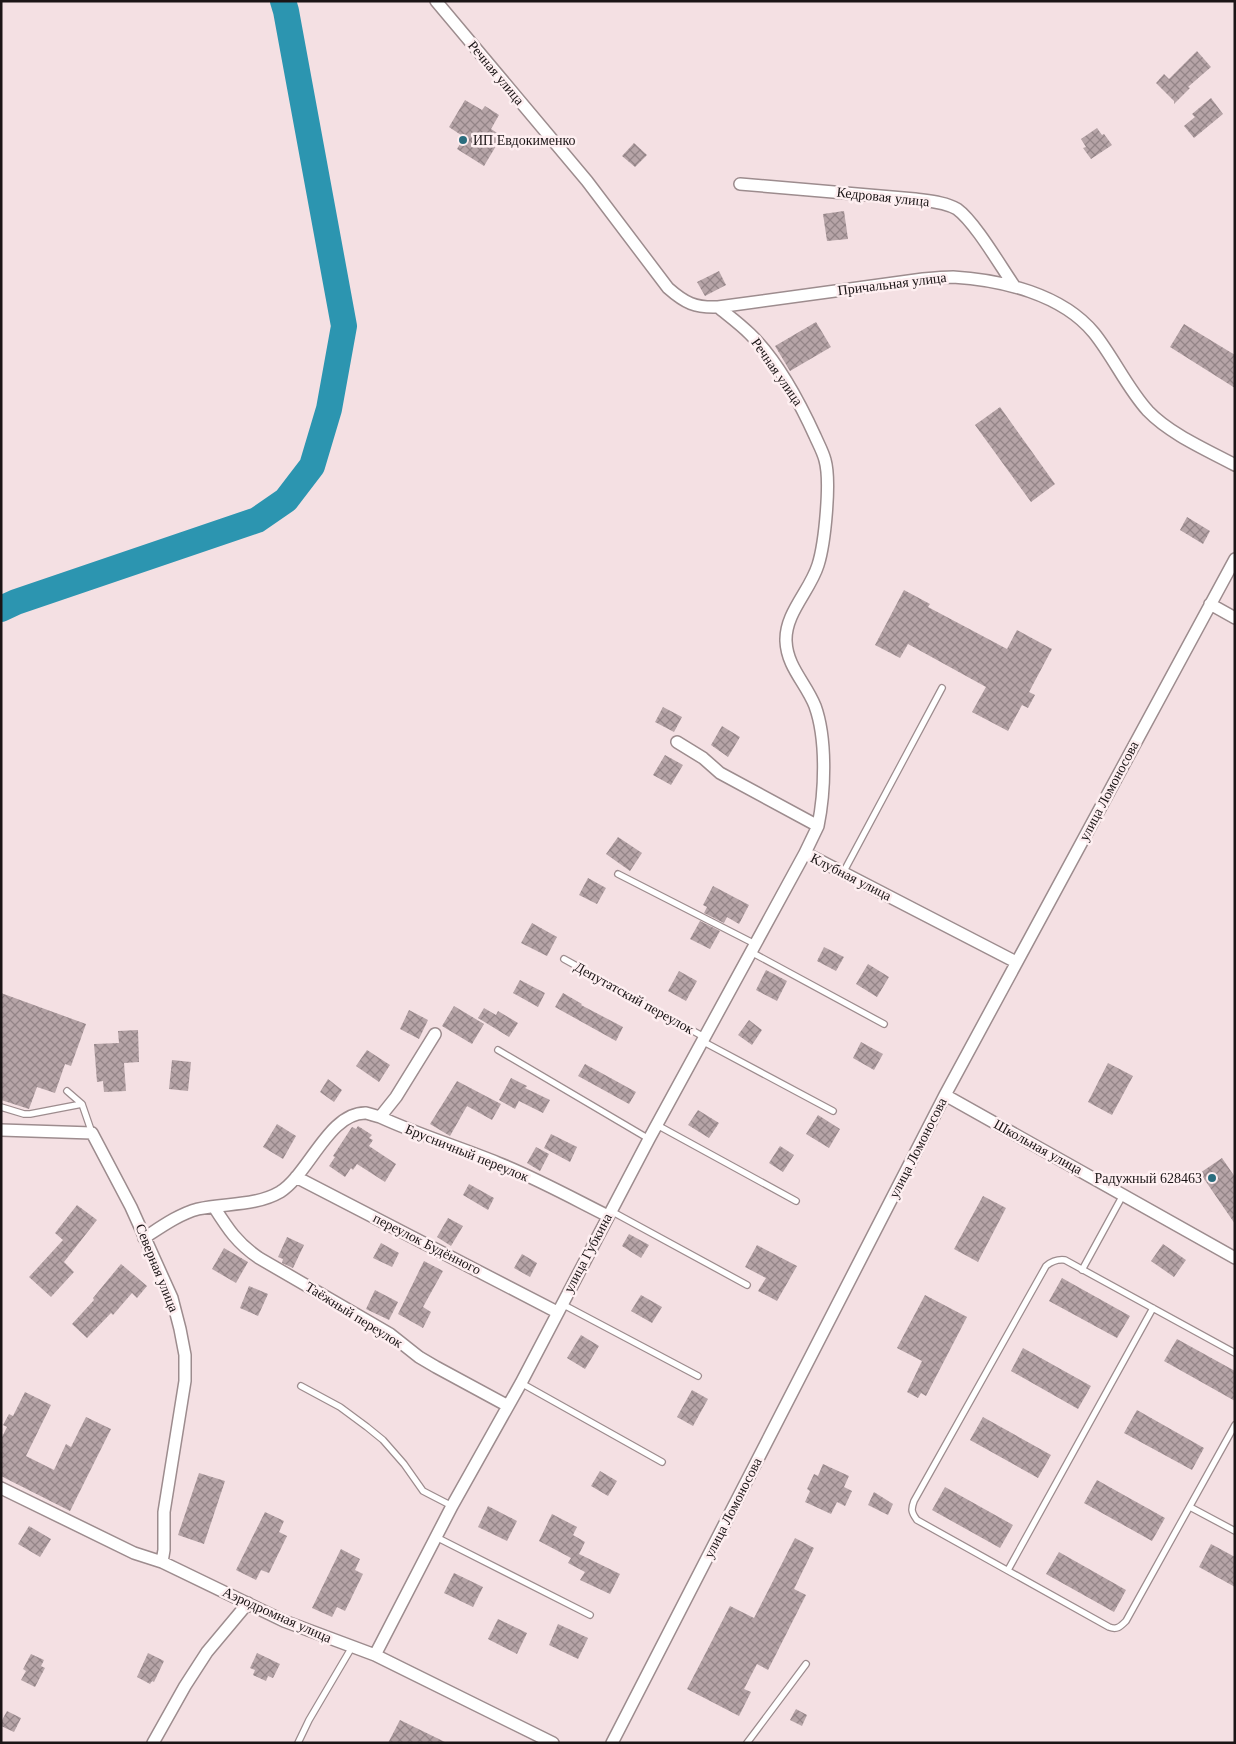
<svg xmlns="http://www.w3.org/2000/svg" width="1236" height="1744" font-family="Georgia,serif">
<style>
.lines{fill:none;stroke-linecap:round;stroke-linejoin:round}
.river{stroke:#2c95b0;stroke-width:26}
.building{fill:url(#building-cross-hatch)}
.service-casing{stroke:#9d8c8e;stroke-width:8}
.minor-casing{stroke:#9d8c8e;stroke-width:14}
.service{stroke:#fff;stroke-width:5.5}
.minor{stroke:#fff;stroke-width:11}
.poi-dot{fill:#2a6d7e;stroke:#feeff1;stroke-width:2}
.labels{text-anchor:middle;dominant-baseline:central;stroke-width:5;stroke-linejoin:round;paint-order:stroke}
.street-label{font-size:14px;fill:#1b1516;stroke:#feeff1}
.poi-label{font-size:14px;fill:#1b1516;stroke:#feeff1;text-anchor:start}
</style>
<defs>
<pattern id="building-cross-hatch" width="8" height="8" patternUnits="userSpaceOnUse" patternTransform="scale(1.25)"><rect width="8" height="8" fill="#b6a4a7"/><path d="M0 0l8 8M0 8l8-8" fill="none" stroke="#938487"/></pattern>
</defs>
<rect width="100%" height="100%" fill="#f4e0e3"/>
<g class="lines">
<path class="river" d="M1 609 16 602 257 520 286 500 312 466 329 409 344 326 286 11 283 1"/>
</g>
<path class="building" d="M1197 51 1211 67 1188 87 1190 88 1174 104V101L1156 83 1164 74 1169 79Z
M1211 98 1223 114 1194 138 1184 126 1195 117 1192 114Z
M465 100 482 110 485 106 499 115 491 129 502 136 484 166 457 149 464 137 449 127Z
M1097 128 1102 135 1104 134 1112 145 1091 159 1083 148 1086 147 1081 139Z
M634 143 647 155 635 167 622 156Z
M844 211 848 239 827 241 823 214Z
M719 271 726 285 705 296 697 282Z
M816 322 831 347 790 371 775 346Z
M1184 324 1235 355V388L1170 347Z
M1000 407 1055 484 1031 502 975 425Z
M1187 517 1210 531 1203 544 1180 530Z
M904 590 930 604 928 607 1007 649 1017 630 1052 649 1029 692 1035 695 1028 708 1022 705 1008 731 972 712 986 687 908 644 900 658 875 645Z
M663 707 682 717 674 732 655 722Z
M722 726 740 737 728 757 711 745Z
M665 755 683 765 671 785 653 775Z
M618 837 642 853 630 871 606 854Z
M588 878 606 888 597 904 579 895Z
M713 886 749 905 739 924 727 917 724 923 704 913 707 907 703 905Z
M700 921 720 931 710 949 690 939Z
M532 923 557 937 547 956 521 943Z
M824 947 844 957 836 971 817 961Z
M868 964 889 977 877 997 856 984Z
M766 970 787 981 777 1001 756 990Z
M679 971 697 981 686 1001 668 991Z
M520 980 545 993 538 1007 513 993Z
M1 993 86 1024 71 1066 65 1064 55 1093 37 1087 29 1109 1 1100Z
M563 993 582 1004 581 1005 623 1027 616 1041 555 1007Z
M454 1006 484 1024 472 1044 442 1026Z
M484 1008 496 1015 498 1011 518 1023 509 1037 478 1018Z
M409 1010 428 1020 419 1039 400 1029Z
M749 1020 762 1030 752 1045 738 1035Z
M138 1030 139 1062 124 1063 126 1091 104 1092 103 1081 97 1082 94 1044 119 1043 118 1031Z
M861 1042 883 1054 874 1070 853 1058Z
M367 1050 390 1065 379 1082 356 1066Z
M172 1060 191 1062 188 1091 169 1089Z
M1108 1063 1133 1076 1112 1115 1088 1102Z
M585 1064 636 1092 629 1104 578 1076Z
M511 1078 527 1086 525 1088 550 1100 543 1113 519 1101 515 1109 499 1100Z
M328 1079 342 1090 334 1102 320 1092Z
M457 1081 501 1104 492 1120 467 1106 450 1136 430 1124Z
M698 1110 719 1123 709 1138 688 1125Z
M818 1115 840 1129 829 1148 806 1134Z
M277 1124 296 1136 283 1159 263 1147Z
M358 1126 372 1135 369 1138 373 1140 369 1146 396 1164 385 1182 357 1164 353 1170 351 1168 345 1177 329 1166 335 1157 333 1156 352 1127 356 1129Z
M551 1134 577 1147 570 1162 544 1148Z
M780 1146 794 1155 783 1172 769 1163Z
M536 1147 549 1154 540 1171 527 1163Z
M1222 1158 1235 1177V1224L1200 1173Z
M469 1184 494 1198 488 1210 463 1195Z
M983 1196 1006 1208 978 1262 954 1249Z
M77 1205 97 1220 64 1262 74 1272 51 1297 29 1277 63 1240 55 1233Z
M448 1218 463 1226 451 1246 437 1237Z
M629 1234 649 1245 641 1258 622 1246Z
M287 1237 304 1245 293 1268 282 1263 283 1259 278 1257Z
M381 1243 399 1253 392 1267 373 1258Z
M1163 1244 1186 1260 1174 1277 1151 1261Z
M757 1245 797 1266 777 1301 758 1291 766 1278 745 1267Z
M224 1248 248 1262 236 1283 212 1269Z
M522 1254 537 1263 530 1277 514 1268Z
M424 1261 443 1271 423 1307 431 1312 423 1328 398 1314Z
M121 1264 147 1286 137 1298 132 1293 113 1315 111 1313 87 1338 72 1324 94 1300 93 1298Z
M1062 1278 1130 1316 1117 1338 1049 1301Z
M249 1286 268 1294 258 1316 240 1308Z
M375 1290 398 1302 389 1320 366 1309Z
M641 1295 662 1307 652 1323 631 1311Z
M925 1295 967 1317 926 1396 921 1393 918 1398 907 1392 922 1361 897 1348Z
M581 1335 599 1346 585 1369 567 1358Z
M1177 1339 1235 1371V1401L1164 1361Z
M1023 1348 1091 1386 1078 1409 1011 1371Z
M692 1390 708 1399 693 1426 677 1417Z
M25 1392 51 1405 26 1456 54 1470 66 1444 71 1447 86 1417 111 1429 70 1511 1 1476V1439L7 1427 3 1425 9 1414 13 1416Z
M1137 1410 1204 1448 1192 1470 1124 1433Z
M983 1417 1051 1455 1038 1478 970 1440Z
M823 1464 849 1476 844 1487 852 1491 845 1506 837 1502 831 1514 805 1502 810 1491 807 1489 814 1474 818 1476Z
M600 1471 617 1481 608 1496 591 1486Z
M199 1473 225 1481 204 1544 178 1535Z
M1097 1480 1165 1518 1152 1541 1084 1503Z
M945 1487 1013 1525 1000 1548 932 1510Z
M874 1492 893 1504 888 1515 868 1505Z
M488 1506 517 1521 507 1541 478 1527Z
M265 1512 284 1521 279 1532 287 1536 269 1573 261 1570 256 1580 236 1570Z
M552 1514 577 1527 573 1535 585 1542 579 1554 620 1574 610 1594 580 1580 585 1572 568 1563 571 1558 539 1541Z
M29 1526 51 1539 40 1557 18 1544Z
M795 1538 814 1548 794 1589 806 1595 768 1670 757 1664 744 1689 751 1692 739 1716 687 1689 730 1606 754 1618Z
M1211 1544 1235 1557V1587L1199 1567Z
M341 1549 360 1559 355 1570 363 1574 345 1611 337 1607 332 1617 312 1608Z
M1059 1552 1126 1590 1114 1612 1046 1574Z
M454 1573 483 1587 473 1607 444 1593Z
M498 1619 527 1633 517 1654 488 1639Z
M558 1624 588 1638 578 1659 549 1645Z
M148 1653 164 1661 154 1682 152 1681 150 1684 137 1677Z
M257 1653 280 1664 273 1678 268 1676 266 1681 253 1675 255 1670 250 1668Z
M31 1654 44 1660 41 1666 45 1668 35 1687 21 1680 26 1671 23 1669Z
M796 1709 807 1715 802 1726 790 1720Z
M7 1711 21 1718 14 1732 1 1726V1722Z
M400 1720 447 1743H388Z"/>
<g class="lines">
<defs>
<path id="service" d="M843 873 942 688
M618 874 755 944
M751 952 884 1024
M564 959 704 1037
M702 1041 833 1111
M498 1050 649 1139
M67 1091 82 1104
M1 1107 24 1114H30L82 1104 92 1133
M657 1125 796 1201
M611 1211 747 1285
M1082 1270 1123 1195
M562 1304 698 1376
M1235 1353 1065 1260C1057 1259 1052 1261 1046 1266L914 1501C911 1509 911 1512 917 1520L1109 1627C1117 1630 1120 1627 1126 1621L1235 1425
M521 1383 662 1462
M301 1386 340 1407 367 1427 383 1440 404 1464 423 1491 452 1506
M1190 1507 1235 1531
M436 1537 590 1615
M1008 1570 1153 1308
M298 1743 309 1720 352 1647
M747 1743 806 1664"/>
<path id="minor" d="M436 1 587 181 668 288C685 303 695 308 718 307L923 279C933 278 944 277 953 277 1002 280 1062 294 1094 333 1114 358 1127 388 1148 411 1170 434 1207 450 1235 465
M740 184 915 199C928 201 945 202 957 209 975 222 1001 267 1015 287
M718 307C729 316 740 324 750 334 777 360 799 401 815 436 818 443 823 452 825 460 831 481 825 543 818 565 810 591 785 613 786 641 787 667 806 683 815 706 827 739 825 792 818 826
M1210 604 1235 618
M677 742 703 758 720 773 818 826 805 853 1016 962
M945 1095 1235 1258
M380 1117C419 1135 459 1147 498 1163 536 1178 572 1198 608 1216
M1 1130 92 1133 131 1207 172 1298 180 1329 185 1355V1381L164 1512V1550L162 1562
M296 1177 557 1312
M214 1207C228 1229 237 1243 259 1258L390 1334 419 1357 436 1367 508 1406
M144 1238C161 1227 179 1214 198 1209 225 1203 256 1206 280 1192 309 1174 329 1112 366 1113 370 1114 376 1116 380 1117L396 1097 435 1034
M1 1488 134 1553 162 1562 284 1621 375 1655 553 1743
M375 1655 452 1506 521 1383 649 1139 805 853
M153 1743 185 1686 207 1652 248 1603
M612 1743 945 1095 1235 559"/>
</defs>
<use href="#service" class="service-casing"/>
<use href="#minor" class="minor-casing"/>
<use href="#service" class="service"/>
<use href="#minor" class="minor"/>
</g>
<g class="poi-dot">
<circle cx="463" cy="140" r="5"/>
<circle cx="1212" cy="1178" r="5"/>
</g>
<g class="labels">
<g class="street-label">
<text transform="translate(496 73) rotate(50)">Речная улица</text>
<text transform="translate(883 197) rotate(6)">Кедровая улица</text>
<text transform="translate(892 284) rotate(-7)">Причальная улица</text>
<text transform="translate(777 372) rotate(55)">Речная улица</text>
<text transform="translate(1109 791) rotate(-62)">улица Ломоносова</text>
<text transform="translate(851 877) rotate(27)">Клубная улица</text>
<text transform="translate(634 998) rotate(29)">Депутатский переулок</text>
<text transform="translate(1038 1147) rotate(29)">Школьная улица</text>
<text transform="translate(918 1148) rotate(-63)">улица Ломоносова</text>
<text transform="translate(467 1153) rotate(22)">Брусничный переулок</text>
<text transform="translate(427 1244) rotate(27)">переулок Будённого</text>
<text transform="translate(588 1253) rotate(-62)">улица Губкина</text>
<text transform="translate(157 1268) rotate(68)">Северная улица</text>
<text transform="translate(354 1315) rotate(32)">Таёжный переулок</text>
<text transform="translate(733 1508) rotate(-63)">улица Ломоносова</text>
<text transform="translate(277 1615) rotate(24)">Аэродромная улица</text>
</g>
<g class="poi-label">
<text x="473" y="140">ИП Евдокименко</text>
<text x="1202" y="1178" text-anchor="end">Радужный 628463</text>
</g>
</g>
<rect width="1236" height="1744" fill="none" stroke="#1b1516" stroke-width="5"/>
</svg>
